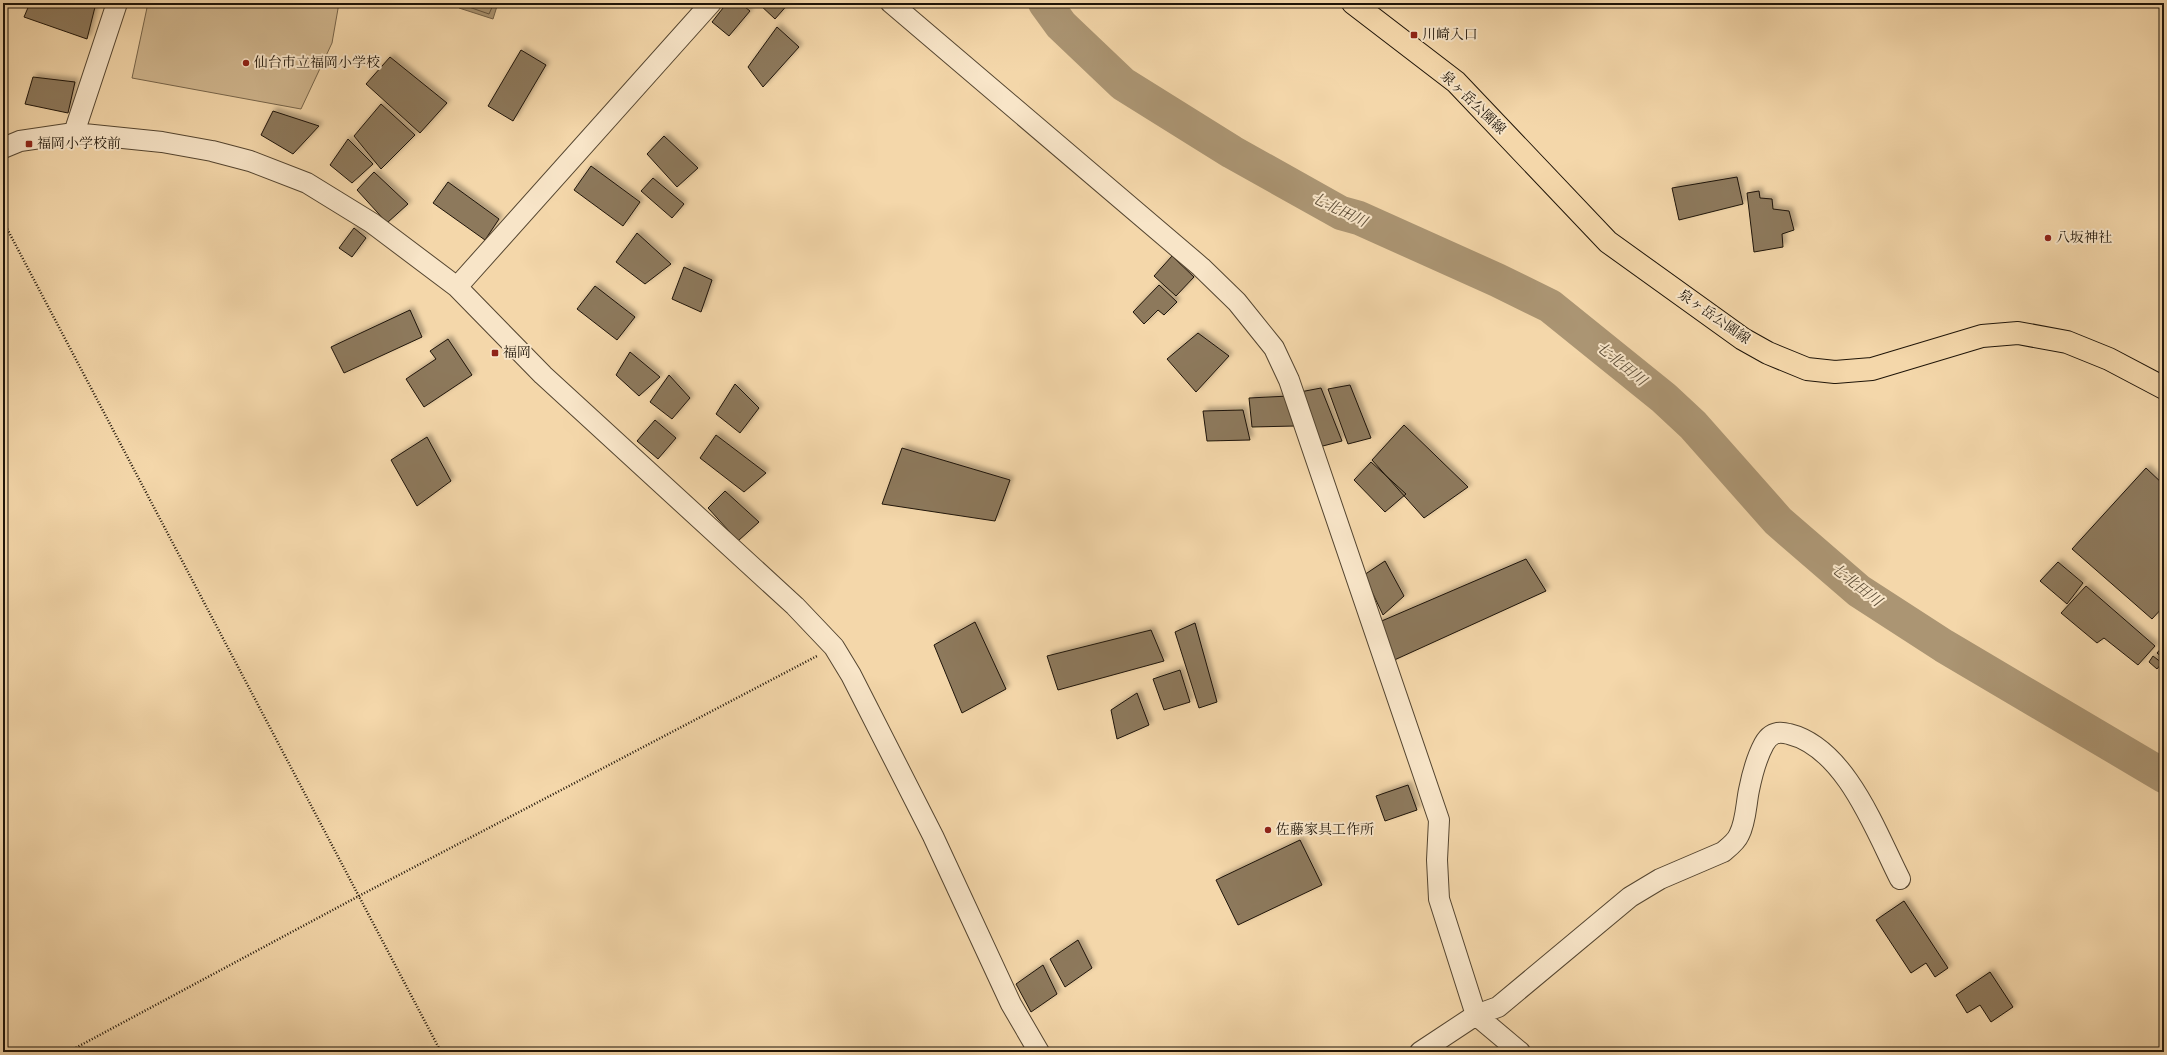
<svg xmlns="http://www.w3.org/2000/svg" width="2167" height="1055" font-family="'Libre Bodoni','Noto Serif JP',serif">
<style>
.green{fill:#d0b68e;stroke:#77654b}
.water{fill:#ab9573;stroke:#736148}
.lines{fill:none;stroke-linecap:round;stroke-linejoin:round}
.shore{stroke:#64543e;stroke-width:1}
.river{stroke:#ab9573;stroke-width:34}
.building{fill:#8d795c;stroke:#1e1408;filter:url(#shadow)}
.minor-casing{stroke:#544530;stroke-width:22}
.major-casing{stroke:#1e1408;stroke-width:24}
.path{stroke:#1e1408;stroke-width:2.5;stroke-dasharray:1 2;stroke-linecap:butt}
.minor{stroke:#f8e5c8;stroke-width:20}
.major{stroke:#f4d7aa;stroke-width:22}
.poi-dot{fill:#8f2418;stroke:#f8e5c8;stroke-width:1.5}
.labels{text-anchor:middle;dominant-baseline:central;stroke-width:4;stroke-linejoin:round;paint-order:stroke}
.poi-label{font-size:14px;fill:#1e1408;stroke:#f8e5c8;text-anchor:start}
.street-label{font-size:14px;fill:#1e1408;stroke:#f8e5c8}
.water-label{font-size:15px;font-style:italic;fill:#5d4e38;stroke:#f8e5c8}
</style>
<defs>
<filter id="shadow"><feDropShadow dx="3.5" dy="-3.5" stdDeviation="2" flood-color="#0004"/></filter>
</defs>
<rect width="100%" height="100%" fill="#f4d7aa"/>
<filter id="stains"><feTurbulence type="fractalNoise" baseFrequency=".005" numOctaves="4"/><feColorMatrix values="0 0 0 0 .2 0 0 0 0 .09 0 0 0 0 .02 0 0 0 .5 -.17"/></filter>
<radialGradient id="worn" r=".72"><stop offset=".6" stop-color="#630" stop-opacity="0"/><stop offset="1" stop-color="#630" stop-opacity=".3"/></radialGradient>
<path class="green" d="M148 3H339L332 43 301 109 132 78Z"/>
<path class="water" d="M461 3H498L493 19 459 8Z"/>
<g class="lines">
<path class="shore" d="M465 3 466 6 489 14 494 3"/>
<path class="river" d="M1045 3 1061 25 1123 84 1232 152 1341 213 1359 218 1497 280 1550 306 1664 398 1693 425 1778 521 1859 591 1944 646 2164 776"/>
</g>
<path class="building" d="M30 3H96L87 39 24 17Z
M727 3H740L750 11 729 36 712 22Z
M758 3H789L775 19Z
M777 27 799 47 763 87 748 67Z
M521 50 546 65 513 121 488 106Z
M390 57 447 103 420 133 366 84Z
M33 77 75 82 68 113 25 104Z
M381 104 415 135 381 169 354 136Z
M273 111 319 126 293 154 261 135Z
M664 136 698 168 677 187 647 154Z
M348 139 373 164 352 183 330 165Z
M591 166 640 202 623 226 574 190Z
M374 172 408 204 387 223 357 190Z
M1737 177 1743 204 1679 220 1672 188Z
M653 178 684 204 672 218 641 191Z
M448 182 499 219 485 240 433 203Z
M1759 191 1760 198 1772 199 1773 209 1789 211 1794 230 1782 234 1783 247 1754 252 1747 193Z
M354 228 366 238 352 257 339 248Z
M637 233 671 264 645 284 616 262Z
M1172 256 1194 277 1176 296 1154 276Z
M684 267 712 280 701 312 672 299Z
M1159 285 1177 302 1164 315 1158 310 1144 324 1133 312Z
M595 286 635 317 617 340 577 309Z
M410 310 422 337 344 373 331 347Z
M1198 333 1229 356 1196 392 1167 359Z
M448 339 472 375 424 407 406 379 436 359 430 351Z
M630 352 660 377 639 396 616 375Z
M669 375 690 398 672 419 650 402Z
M735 384 759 408 740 433 716 414Z
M1350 385 1371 438 1348 444 1328 389Z
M1321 388 1342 441 1319 447 1300 392Z
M1289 396 1295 426 1252 427 1249 398Z
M1243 410 1250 440 1207 441 1203 411Z
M655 420 676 438 658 459 637 441Z
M1404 425 1468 487 1424 518 1372 460Z
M716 435 766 473 744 492 700 458Z
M427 437 451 481 417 506 391 460Z
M902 448 1010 480 995 521 882 504Z
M1371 462 1406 494 1385 512 1354 480Z
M2146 468 2164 485V606L2152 619 2072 549Z
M725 491 759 522 738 541 708 508Z
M1526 559 1546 591 1390 662 1377 623Z
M1385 561 1404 596 1383 615 1364 575Z
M2058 562 2083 583 2067 604 2040 581Z
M2086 586 2155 646 2138 665 2104 638 2097 643 2061 613Z
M975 622 1006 689 962 713 934 645Z
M1195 623 1217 702 1199 708 1175 632Z
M1151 630 1164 661 1058 690 1047 656Z
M2164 645V659L2157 653Z
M2153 656 2162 663 2157 669 2149 662Z
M1180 670 1190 702 1164 710 1153 679Z
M1137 693 1149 725 1117 739 1111 710Z
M1408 785 1417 810 1385 821 1376 796Z
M1300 840 1322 885 1238 925 1216 880Z
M1904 901 1948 968 1935 977 1926 963 1911 973 1876 920Z
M1078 940 1092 968 1065 987 1050 959Z
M1043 965 1057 994 1031 1012 1016 984Z
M1990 972 2013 1007 1991 1022 1980 1005 1967 1013 1956 995Z"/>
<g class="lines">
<defs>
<path id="minor" d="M891 3 1201 267 1237 302 1274 348 1289 380 1439 820 1437 860 1439 899 1476 1015 1520 1052
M74 133 117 3
M3 148 20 141 74 133 162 142 212 151 250 161 307 183 372 223 457 287 543 375 795 606 834 647 851 675 933 836 1011 1004 1039 1052
M457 287 711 3
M1420 1052 1476 1015 1498 1007 1630 897 1660 879 1723 852C1729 847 1736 842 1739 835 1746 822 1746 804 1749 790 1752 775 1757 757 1764 744 1770 733 1778 731 1789 734 1846 748 1876 832 1900 879"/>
<path id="major" d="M1353 3 1456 82 1608 242 1743 339 1768 353 1807 369 1835 372 1872 369 1982 336 2018 333 2067 342 2109 359 2164 388"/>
</defs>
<use href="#minor" class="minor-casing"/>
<use href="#major" class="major-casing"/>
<path class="path" d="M3 221 441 1052
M68 1052 357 897 817 656"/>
<use href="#minor" class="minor"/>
<use href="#major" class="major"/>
</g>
<g class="poi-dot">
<rect x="1410" y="31" width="8" height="8" rx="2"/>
<circle cx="246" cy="63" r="4"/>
<rect x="25" y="140" width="8" height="8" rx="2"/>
<circle cx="2048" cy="238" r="4"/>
<rect x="491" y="349" width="8" height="8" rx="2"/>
<circle cx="1268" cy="830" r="4"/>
</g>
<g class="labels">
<g class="poi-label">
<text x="1422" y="35">川崎入口</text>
<text x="254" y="63">仙台市立福岡小学校</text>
<text x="37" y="144">福岡小学校前</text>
<text x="2056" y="238">八坂神社</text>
<text x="503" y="353">福岡</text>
<text x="1276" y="830">佐藤家具工作所</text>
</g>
<g class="street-label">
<text transform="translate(1473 103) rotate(44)">泉ヶ岳公園線</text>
<text transform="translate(1714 317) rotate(35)">泉ヶ岳公園線</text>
</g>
<g class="water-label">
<text transform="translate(1339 210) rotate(26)">七北田川</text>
<text transform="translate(1621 364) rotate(39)">七北田川</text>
<text transform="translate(1856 585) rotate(38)">七北田川</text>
</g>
</g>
<rect width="2167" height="1055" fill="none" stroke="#f4d7aa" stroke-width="16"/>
<rect x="4" y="4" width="2159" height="1047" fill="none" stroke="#1e1408" stroke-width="2"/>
<rect x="8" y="8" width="2151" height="1039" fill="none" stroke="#1e1408"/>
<rect width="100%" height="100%" filter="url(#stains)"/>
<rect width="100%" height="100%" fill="url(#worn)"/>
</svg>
